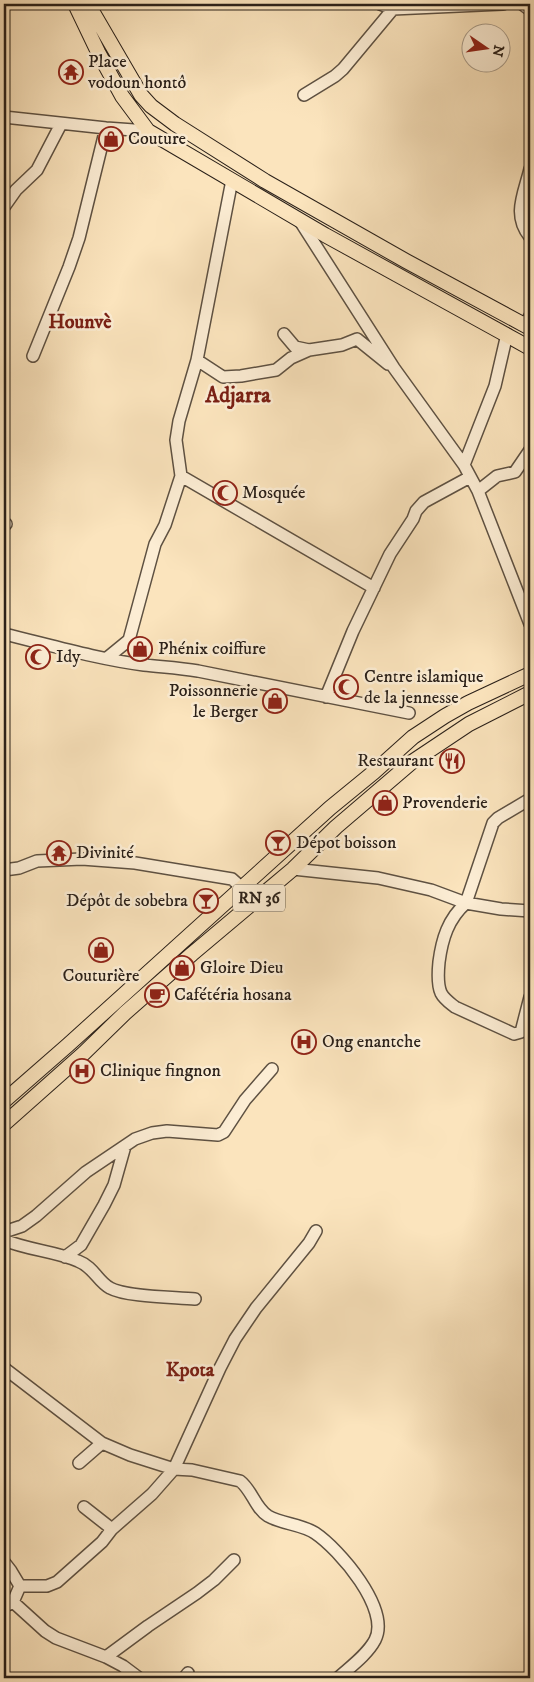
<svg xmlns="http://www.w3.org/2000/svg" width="534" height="1682" font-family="'IM FELL DW Pica',serif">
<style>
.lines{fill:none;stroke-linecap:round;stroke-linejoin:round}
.minor-casing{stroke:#5e5142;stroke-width:14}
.major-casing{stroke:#2a2019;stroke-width:16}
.minor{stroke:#fcedd4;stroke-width:11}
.major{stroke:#fbe4bd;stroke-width:14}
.labels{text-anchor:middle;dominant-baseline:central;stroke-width:5;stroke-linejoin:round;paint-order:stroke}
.shield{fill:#fcedd4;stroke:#695e51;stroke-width:1}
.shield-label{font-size:16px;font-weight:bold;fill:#2a2019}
.poi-label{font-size:18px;fill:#2a2019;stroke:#fcedd4;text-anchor:start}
.quarter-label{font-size:20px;font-weight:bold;fill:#7a1f14;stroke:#fcedd4}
.district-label{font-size:22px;font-weight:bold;fill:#7a1f14;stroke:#fcedd4}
</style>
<rect width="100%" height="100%" fill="#fbe4bd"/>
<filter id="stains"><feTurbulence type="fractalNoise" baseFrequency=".004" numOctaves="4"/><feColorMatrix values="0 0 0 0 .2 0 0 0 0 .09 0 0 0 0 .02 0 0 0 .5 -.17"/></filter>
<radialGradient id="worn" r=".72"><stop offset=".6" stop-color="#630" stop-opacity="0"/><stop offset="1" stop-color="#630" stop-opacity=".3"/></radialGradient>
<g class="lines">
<defs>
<path id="minor" d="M380 4 393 9 503 4
M522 4 530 10
M304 95 335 76 343 69 393 9
M4 117 106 128 148 131
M530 169C524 194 512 215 530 237
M4 207 16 190 37 170 61 124
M300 221 394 368 464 465 478 491 530 624
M525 325 530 316
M284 334 295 347 309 350
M33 356 69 267 79 238 106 128
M197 360 223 377 241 376 276 370 291 358 309 350 342 345 357 339 388 364
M464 465 495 386 507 334
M181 476 374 588
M478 491 497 476 515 472 530 450
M4 526 6 524
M4 634C50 645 97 659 144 665 162 667 180 668 198 671L409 713
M129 640 145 665
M107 658 129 640 155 544 165 525 181 476 176 440 179 421 197 360 232 180
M326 697 353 631 390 554 413 519 416 511 424 502 470 477
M530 799 498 818 493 823 466 903C448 919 442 939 439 962 438 972 437 984 441 993 444 999 450 1003 455 1007L514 1034 521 1032 530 997
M293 869 378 878 431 890 466 903 501 909 530 911
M4 870 19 868 37 861 82 859 135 863 232 879 242 888
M4 1232 22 1226 36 1216 86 1172 135 1139 152 1133 167 1131 218 1135 224 1132 245 1100 272 1069
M4 1240C28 1250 54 1251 78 1261 94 1267 98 1282 110 1288 126 1297 175 1297 195 1299
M65 1257 81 1245 104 1205 114 1185 125 1146
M4 1368 102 1443 130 1455 174 1469 192 1470 240 1481C252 1490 255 1508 268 1516 282 1524 301 1524 315 1533 339 1549 391 1609 375 1640 367 1655 350 1667 338 1678
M79 1463 102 1443
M84 1507 112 1529
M4 1562 11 1571 20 1586
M20 1586H47L57 1582 102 1542 112 1529 152 1494 174 1469 220 1368 235 1339 256 1308 309 1243 316 1231
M13 1602 45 1631 56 1638 106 1657 123 1666 139 1678
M4 1607 13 1602 20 1586
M106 1657 148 1626 197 1593 214 1580 234 1560
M184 1678 188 1673"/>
<path id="major" d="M75 4 98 52 122 96 148 131 325 235 530 348
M88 4 141 95 151 106 175 124 265 181 406 261 530 328
M4 1101 68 1045 330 808 374 772 413 737 445 716 468 703 530 674
M4 1124 84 1053 125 1013 192 954 293 869 336 827 412 762 469 724 530 693"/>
</defs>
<use href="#minor" class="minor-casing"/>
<use href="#major" class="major-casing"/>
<use href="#minor" class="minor"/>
<use href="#major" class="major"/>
</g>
<defs>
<symbol id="temple-ring" viewBox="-11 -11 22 22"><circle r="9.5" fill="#fcedd4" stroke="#8f2418" stroke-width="1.5"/><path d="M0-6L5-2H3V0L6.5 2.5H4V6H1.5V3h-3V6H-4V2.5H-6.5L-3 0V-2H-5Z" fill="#8f2418"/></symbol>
<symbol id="shop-ring" viewBox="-11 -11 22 22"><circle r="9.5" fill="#fcedd4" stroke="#8f2418" stroke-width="1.5"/><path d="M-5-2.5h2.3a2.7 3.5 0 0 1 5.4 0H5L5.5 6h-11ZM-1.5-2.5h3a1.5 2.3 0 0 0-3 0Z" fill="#8f2418"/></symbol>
<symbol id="mosque-ring" viewBox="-11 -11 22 22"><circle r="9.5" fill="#fcedd4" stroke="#8f2418" stroke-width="1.5"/><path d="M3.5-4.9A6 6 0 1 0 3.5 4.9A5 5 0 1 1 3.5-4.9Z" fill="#8f2418"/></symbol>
<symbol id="restaurant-ring" viewBox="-11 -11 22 22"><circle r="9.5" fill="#fcedd4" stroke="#8f2418" stroke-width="1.5"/><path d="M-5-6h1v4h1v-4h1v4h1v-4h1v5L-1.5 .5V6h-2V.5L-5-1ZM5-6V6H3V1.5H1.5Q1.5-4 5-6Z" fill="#8f2418"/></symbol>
<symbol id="bar-ring" viewBox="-11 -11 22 22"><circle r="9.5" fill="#fcedd4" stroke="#8f2418" stroke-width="1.5"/><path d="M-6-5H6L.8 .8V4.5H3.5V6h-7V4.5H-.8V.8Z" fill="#8f2418"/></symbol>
<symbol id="cafe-ring" viewBox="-11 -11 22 22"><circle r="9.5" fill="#fcedd4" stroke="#8f2418" stroke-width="1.5"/><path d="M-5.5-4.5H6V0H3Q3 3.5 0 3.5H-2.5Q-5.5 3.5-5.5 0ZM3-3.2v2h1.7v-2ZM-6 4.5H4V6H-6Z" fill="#8f2418"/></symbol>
<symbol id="hospital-ring" viewBox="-11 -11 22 22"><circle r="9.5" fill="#fcedd4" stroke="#8f2418" stroke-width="1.5"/><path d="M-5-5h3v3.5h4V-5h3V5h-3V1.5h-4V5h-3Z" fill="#8f2418"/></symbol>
</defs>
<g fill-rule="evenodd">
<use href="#temple-ring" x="57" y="58" width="28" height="28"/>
<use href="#shop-ring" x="97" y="125" width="28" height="28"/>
<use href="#mosque-ring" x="211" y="479" width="28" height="28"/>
<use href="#shop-ring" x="126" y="635" width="28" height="28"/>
<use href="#mosque-ring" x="24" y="643" width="28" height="28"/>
<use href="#mosque-ring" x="332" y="673" width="28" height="28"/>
<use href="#shop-ring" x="261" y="687" width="28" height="28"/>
<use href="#restaurant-ring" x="438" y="747" width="28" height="28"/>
<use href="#shop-ring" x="371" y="789" width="28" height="28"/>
<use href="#bar-ring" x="264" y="829" width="28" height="28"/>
<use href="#temple-ring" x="45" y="839" width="28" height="28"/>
<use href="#bar-ring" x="192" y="887" width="28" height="28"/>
<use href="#shop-ring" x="87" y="936" width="28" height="28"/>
<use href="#shop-ring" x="168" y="954" width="28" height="28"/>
<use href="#cafe-ring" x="143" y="981" width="28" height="28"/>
<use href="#hospital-ring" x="290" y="1028" width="28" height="28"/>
<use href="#hospital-ring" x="68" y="1057" width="28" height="28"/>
</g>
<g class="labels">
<rect class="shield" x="233" y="884.5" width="52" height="27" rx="4"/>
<g class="shield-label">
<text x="259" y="898">RN 36</text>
</g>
<g class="poi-label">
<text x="88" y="62">Place<tspan x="88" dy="21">vodoun hontô</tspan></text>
<text x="128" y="139">Couture</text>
<text x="242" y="493">Mosquée</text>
<text x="158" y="649">Phénix coiffure</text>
<text x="56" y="657">Idy</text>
<text x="364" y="677">Centre islamique<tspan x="364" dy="21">de la jennesse</tspan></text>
<text x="258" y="691" text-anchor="end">Poissonnerie<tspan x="258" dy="21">le Berger</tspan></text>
<text x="434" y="761" text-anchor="end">Restaurant</text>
<text x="402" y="803">Provenderie</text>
<text x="296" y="843">Dépot boisson</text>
<text x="76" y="853">Divinité</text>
<text x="188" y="901" text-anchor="end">Dépôt de sobebra</text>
<text x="200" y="968">Gloire Dieu</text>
<text x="101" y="976" text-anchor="middle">Couturière</text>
<text x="174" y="995">Cafétéria hosana</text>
<text x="322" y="1042">Ong enantche</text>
<text x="100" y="1071">Clinique fingnon</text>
</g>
<g class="quarter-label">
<text x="80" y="322">Hounvè</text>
<text x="190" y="1370">Kpota</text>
</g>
<g class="district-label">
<text x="238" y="395">Adjarra</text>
</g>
</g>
<rect width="534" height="1682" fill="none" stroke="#fbe4bd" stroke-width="20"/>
<rect x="5" y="5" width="524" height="1672" fill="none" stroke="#2a2019" stroke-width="2.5"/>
<rect x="10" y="10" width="514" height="1662" fill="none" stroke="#2a2019"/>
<g transform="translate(486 48) rotate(103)"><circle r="24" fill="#fcedd4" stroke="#a89b89"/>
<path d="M0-4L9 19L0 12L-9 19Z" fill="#8f2418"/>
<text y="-8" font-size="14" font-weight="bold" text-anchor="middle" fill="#2a2019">N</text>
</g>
<rect width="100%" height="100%" filter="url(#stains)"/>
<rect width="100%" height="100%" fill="url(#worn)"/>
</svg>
